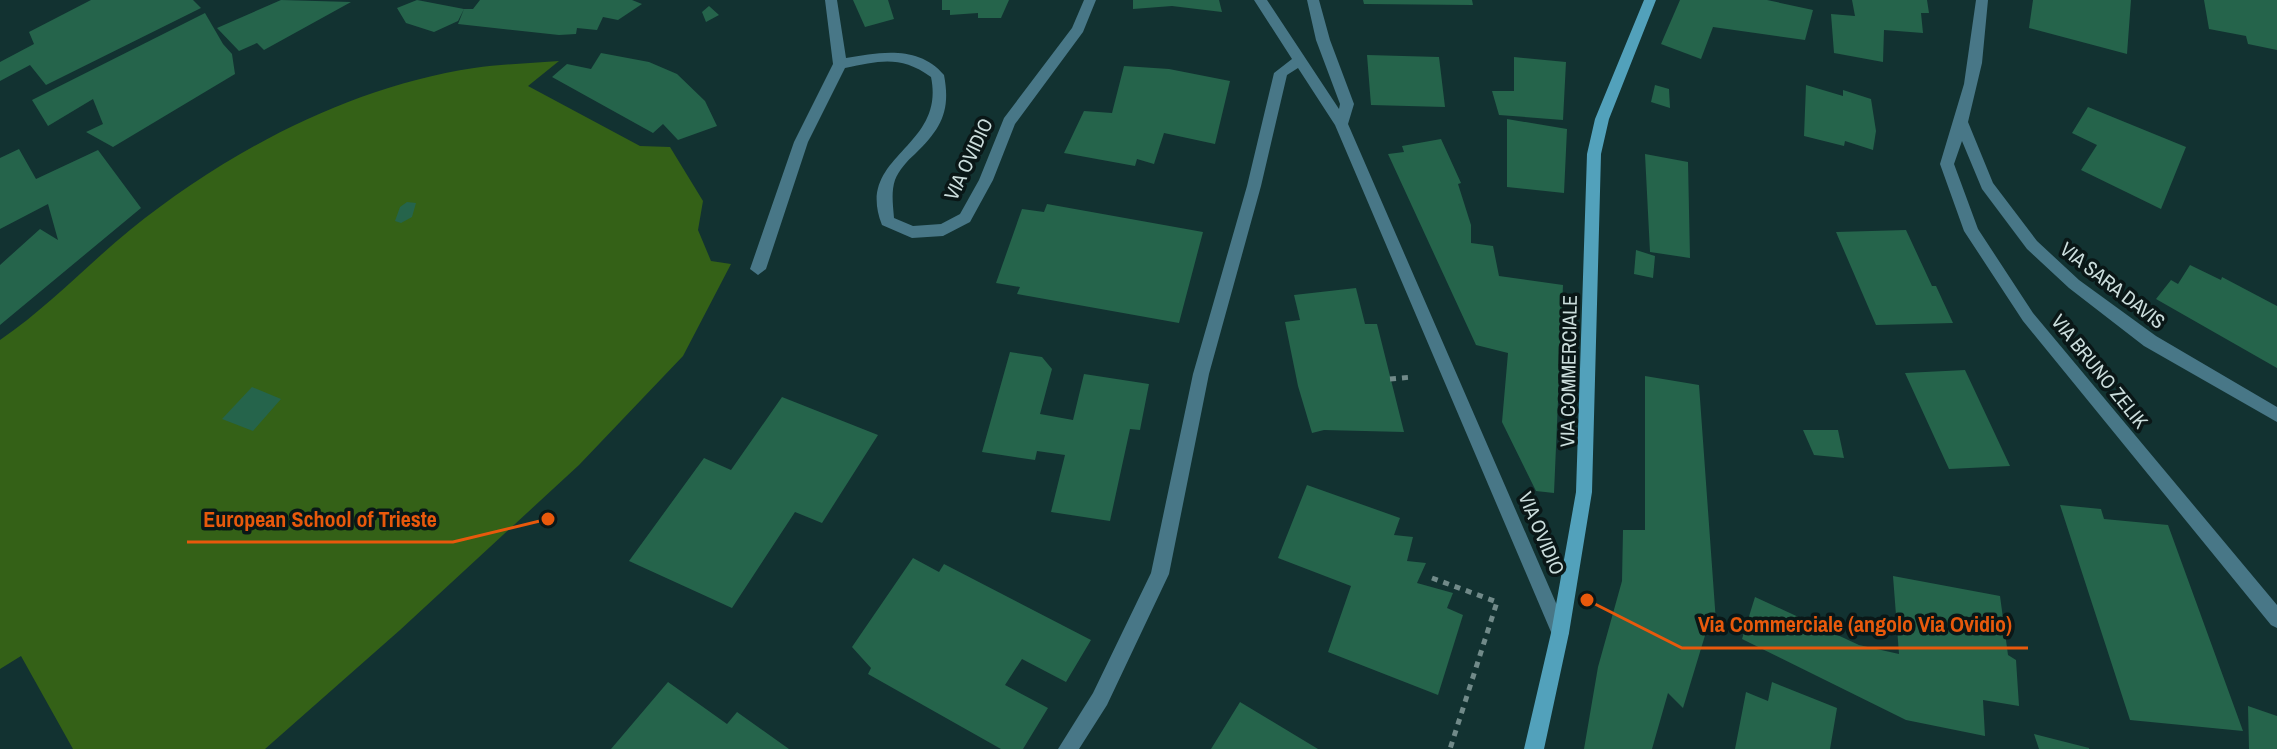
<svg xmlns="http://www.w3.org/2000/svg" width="2277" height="749" font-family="'Archivo Narrow',sans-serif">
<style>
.green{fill:#346117}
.building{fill:#25644b}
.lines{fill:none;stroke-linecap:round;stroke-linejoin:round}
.path{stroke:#718a89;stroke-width:5;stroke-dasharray:6 6;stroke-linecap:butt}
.street{fill:#487787;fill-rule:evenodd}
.secondary{fill:#52a1bb;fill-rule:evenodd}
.labels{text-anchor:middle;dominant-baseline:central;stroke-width:7;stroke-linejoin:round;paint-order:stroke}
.street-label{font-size:20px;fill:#cbdddc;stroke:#0a1717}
.leader{fill:none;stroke:#e8590c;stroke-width:3}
.callout-dot{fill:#e8590c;stroke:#0a1717;stroke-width:3}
.callout-label{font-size:22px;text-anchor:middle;font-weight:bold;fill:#e8590c;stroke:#0a1717;stroke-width:7;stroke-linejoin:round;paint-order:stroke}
</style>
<rect width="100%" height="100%" fill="#123231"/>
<path class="green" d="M559 61 528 86 640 146 670 147 703 201 698 230 711 261 731 264 683 356 579 465 400 630 265 749H73L21 656 0 669V340C47 308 86 266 130 230 228 151 349 87 474 68 502 64 531 63 559 61Z"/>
<path class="building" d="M91 0H193L201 8 46 85 30 65 0 81V62L34 44 29 32Z
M281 0 351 2 264 50 257 43 239 51 217 28Z
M417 0 464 9 458 21 434 32 406 23 397 8Z
M480 0H632L642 4 618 20 603 17 597 30 577 28 576 34 559 35 458 24 464 9H473Z
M853 0H888L894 19 865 27Z
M942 0H1009L1001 18H978V13L950 15V10H942Z
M1133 0H1219L1222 12 1172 6 1133 9Z
M1363 0H1472L1473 5 1364 4Z
M1680 0H1767L1813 10 1805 40 1713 27 1701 59 1661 44Z
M1852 0H1927L1929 13H1921L1923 33 1884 30 1883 62 1834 53 1831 14 1855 16Z
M2033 0H2131L2127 54 2029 28Z
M2204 0H2277V50L2248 44 2246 36 2209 29Z
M709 6 719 15 706 22 702 12Z
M205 13 223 44 232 54 235 74 113 147 86 132 103 124 93 99 48 126 32 100Z
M601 53 649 62 677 74 705 101 717 126 678 140 663 124 653 133 552 77 567 64 591 69Z
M1367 55 1439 57 1445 107 1371 105Z
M1514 57 1566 62 1563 120 1499 115 1492 91H1514Z
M1124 66 1169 69 1230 81 1215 144 1164 133 1154 164 1137 159 1135 166 1064 153 1084 111 1112 113Z
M1655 85 1669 89 1670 108 1651 102Z
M1806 85 1843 96V90L1871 99 1876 131 1873 150 1845 141 1844 146 1804 136Z
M2088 107 2186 147 2161 209 2081 170 2097 145 2072 133Z
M1507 119 1567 129 1564 193 1507 187Z
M1441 139 1461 183 1458 184 1471 225V243L1493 246 1499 276 1563 285 1554 493 1536 491 1502 422 1508 353 1476 345 1388 154 1404 152 1402 146Z
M19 149 36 179 98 150 141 208 0 325V265L40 229 58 240 48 204 0 229V158Z
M1645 154 1688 162 1690 258 1650 252Z
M407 202 416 203 412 217 401 223 395 221 400 207Z
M1047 204 1203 232 1179 323 1017 294 1020 287 996 283 1022 209 1044 212Z
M1906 230 1932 286H1936L1953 323 1876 325 1836 232Z
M1636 250 1655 256 1653 278 1634 274Z
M2190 265 2221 280 2222 277 2277 306V368L2156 299 2171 280 2178 284Z
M1356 288 1365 324H1377L1404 432 1324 430 1312 433 1298 386 1285 322 1300 320 1294 295Z
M1010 352 1042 357 1052 369 1040 414 1073 420 1084 374 1149 384 1140 430 1130 429 1110 521 1051 512 1065 455 1037 451 1035 460 982 452Z
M1965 370 2010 466 1949 469 1905 373Z
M1645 376 1699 385 1716 622 1710 619 1683 708 1668 693 1652 749H1584L1598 667 1622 581 1623 530H1645Z
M252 387 281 399 253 431 222 419Z
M782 397 878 435 822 523 795 512 732 608 629 561 704 458 731 470Z
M1803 430H1838L1844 458 1814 455Z
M1307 485 1400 518 1394 535 1413 537 1407 561 1426 563 1417 583 1453 593 1447 608 1463 615 1438 695 1328 652 1351 586 1278 558Z
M2060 505 2101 509 2104 519 2168 525 2243 731 2130 720Z
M913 558 939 572 944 564 1091 640 1066 682 1022 659 1005 685 1048 708 1023 749H1001L868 674 871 668 852 647Z
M1893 576 2000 596 2008 655 2016 660 2019 706 1983 700 1985 736 1906 720 1742 639 1755 597 1859 645 1899 654Z
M668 682 727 724 737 712 789 749H611Z
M1772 682 1837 708 1830 749H1735L1746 692 1768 701Z
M1240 702 1318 749H1211Z
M2248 706 2277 716V749H2249Z
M2034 734 2089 748V749H2039Z"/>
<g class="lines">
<path class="path" d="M1390 379 1412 377
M1432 578 1497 602 1450 749"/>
<path class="street" d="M825 0H837L846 58C880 52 919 45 944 75 951 111 941 129 915 154 907 161 899 170 895 180 891 192 893 205 894 218L913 226 941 224 960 214 979 180 1004 118 1072 28 1084 0H1096L1083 32 1015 124 993 180 970 222 943 236 912 238 882 225C854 155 946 149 931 77 900 55 880 61 845 68L808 142 766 269 758 275 750 269 794 142 833 64Z
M1254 0H1267L1339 109 1340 104 1316 40 1307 0H1319L1330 40 1354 104 1348 124 1569 633 1566 639 1560 642 1554 639 1335 125 1298 68 1287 75 1261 186 1209 374 1169 574 1107 705 1079 749H1058L1093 693 1151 573 1193 374 1247 186 1274 73 1292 59Z
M1976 0H1988L1982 63 1968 122 1993 183 2037 241 2079 280 2156 336 2277 407V422L2144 346 2069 288 2027 249 1982 189 1962 141 1954 164 1978 229 2033 313 2277 605V628L2271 625 2023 321 1964 231 1940 164 1964 84Z"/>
<path class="secondary" d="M1644 0H1656L1609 119 1601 154 1592 492 1569 633 1544 749H1524L1551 633 1576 492 1587 154 1595 119Z"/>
</g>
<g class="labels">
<g class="street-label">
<text transform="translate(968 159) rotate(-65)">VIA OVIDIO</text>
<text transform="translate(2113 285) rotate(38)">VIA SARA DAVIS</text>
<text transform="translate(1568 371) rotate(-89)">VIA COMMERCIALE</text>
<text transform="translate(2100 371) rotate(51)">VIA BRUNO ZELIK</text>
<text transform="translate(1542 533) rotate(67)">VIA OVIDIO</text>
</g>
</g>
<path class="leader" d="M548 519L453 542H187M1587 600L1682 648H2028"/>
<g class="callout-dot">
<circle cx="548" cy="519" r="8"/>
<circle cx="1587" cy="600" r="8"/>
</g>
<g class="callout-label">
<text x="320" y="527">European School of Trieste</text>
<text x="1855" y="632">Via Commerciale (angolo Via Ovidio)</text>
</g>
</svg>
